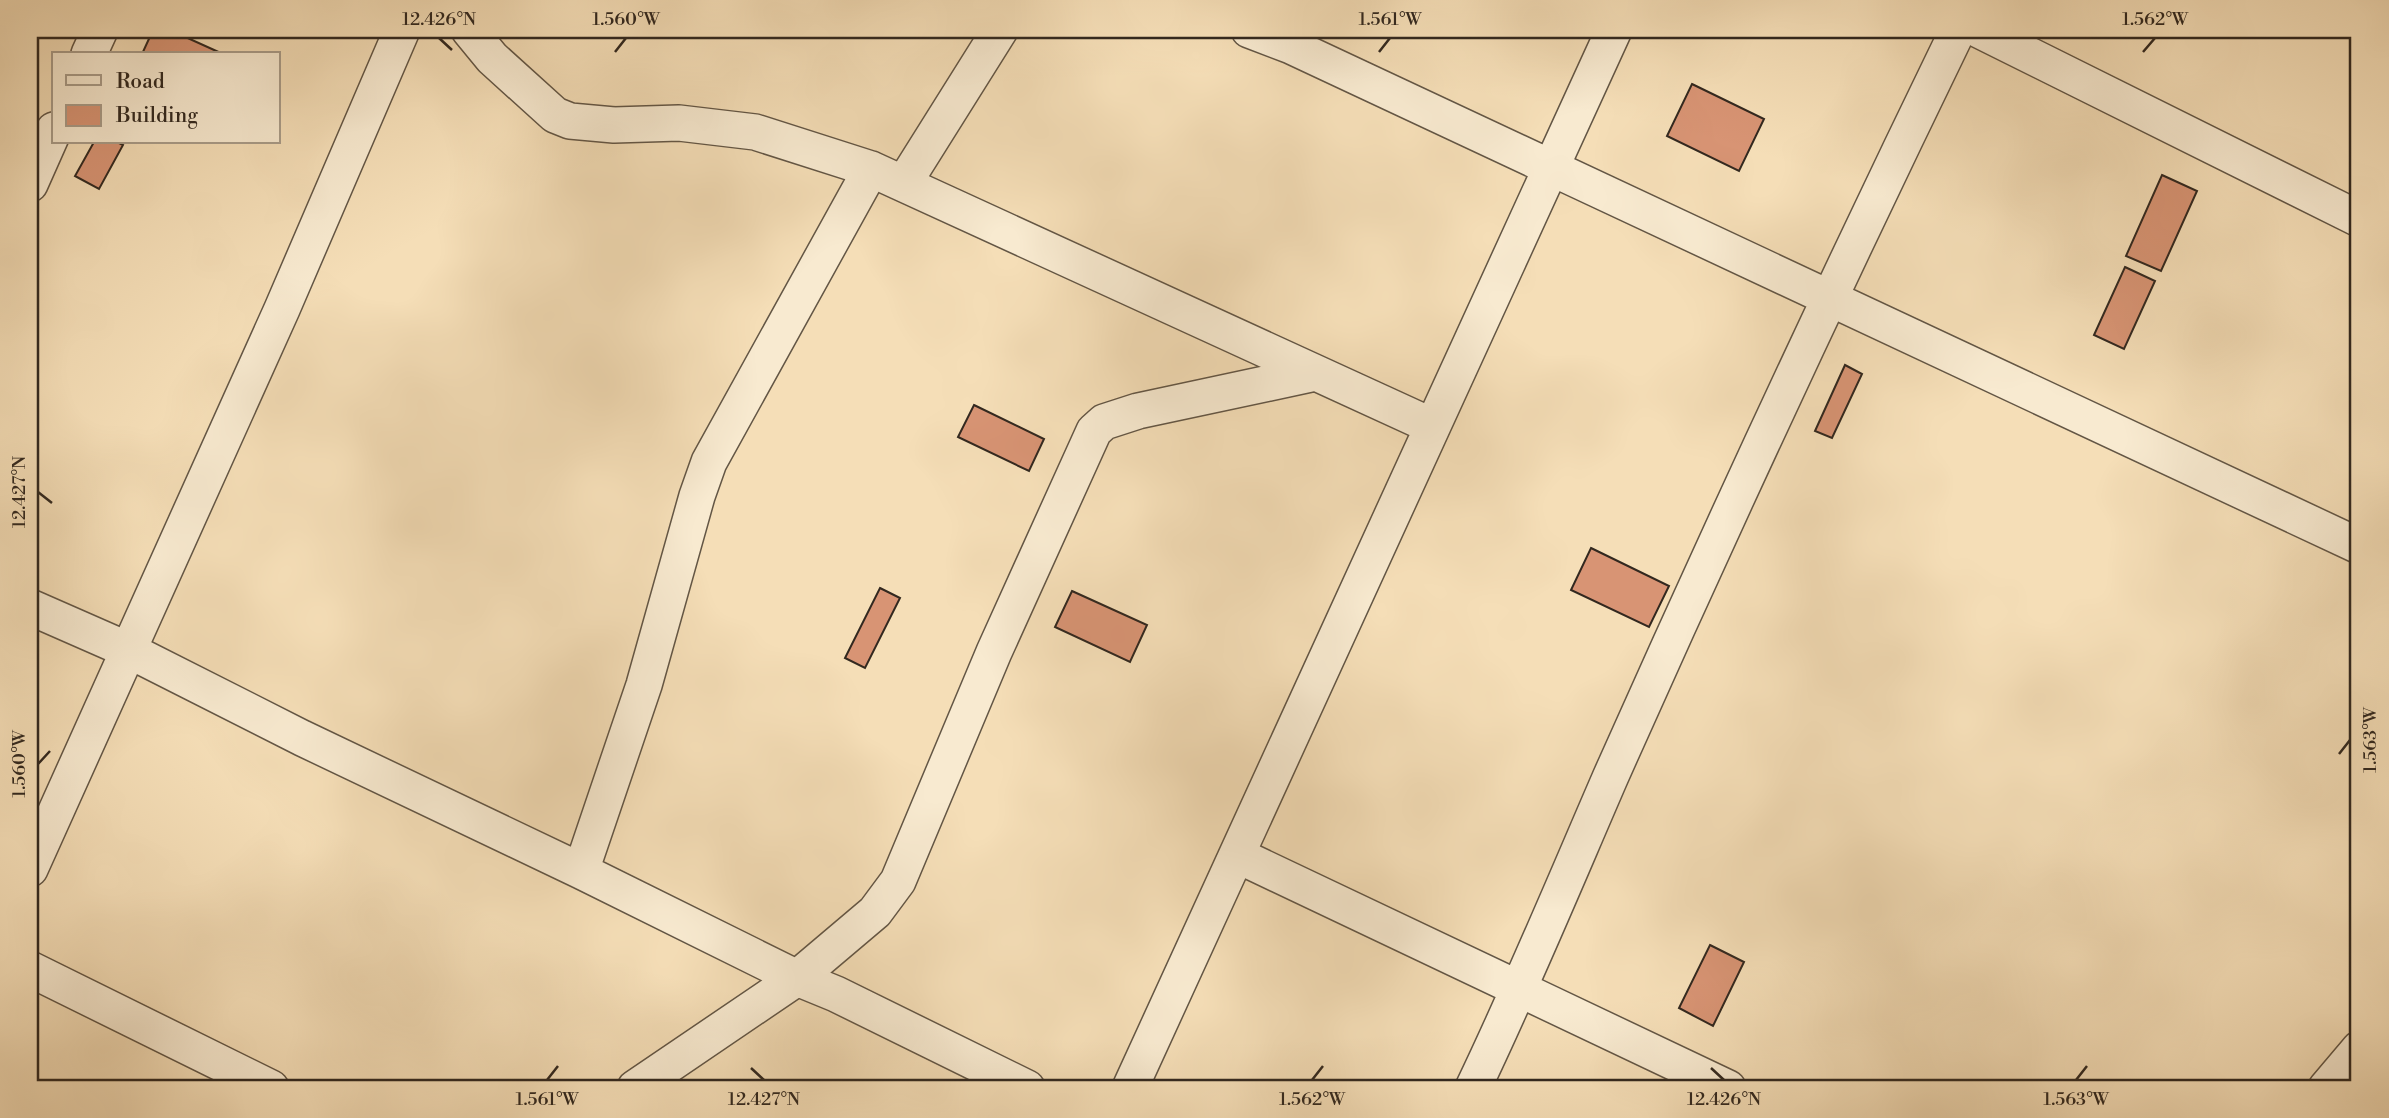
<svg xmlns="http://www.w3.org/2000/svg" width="2389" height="1118" font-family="'Libre Bodoni',serif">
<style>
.building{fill:#d89474;stroke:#32281f;stroke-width:2}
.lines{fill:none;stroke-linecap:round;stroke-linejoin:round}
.minor-casing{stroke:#635645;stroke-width:38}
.minor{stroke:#f8ead0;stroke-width:35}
.ticks{fill:none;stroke:#32281f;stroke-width:2.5}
.neatline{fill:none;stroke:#32281f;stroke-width:2.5}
.ticks-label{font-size:18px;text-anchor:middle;fill:#32281f}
</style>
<rect width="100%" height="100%" fill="#f5deb7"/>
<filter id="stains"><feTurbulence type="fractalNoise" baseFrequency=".00286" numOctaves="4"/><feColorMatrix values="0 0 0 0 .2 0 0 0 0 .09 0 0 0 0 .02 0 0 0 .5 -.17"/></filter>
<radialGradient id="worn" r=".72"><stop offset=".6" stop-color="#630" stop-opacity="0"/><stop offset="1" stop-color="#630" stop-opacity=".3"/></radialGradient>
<path class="building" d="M153 30H170L223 54H142Z
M1692 84 1764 119 1739 171 1667 136Z
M94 142H117L123 145 99 189 75 176Z
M2162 175 2197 191 2161 271 2126 256Z
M2125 267 2155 281 2124 349 2094 335Z
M1845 365 1862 374 1832 438 1815 431Z
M974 405 1044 439 1029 471 958 437Z
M1591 548 1669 586 1649 627 1571 590Z
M880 588 900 598 865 668 845 658Z
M1072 591 1147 625 1130 662 1055 627Z
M1710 945 1744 962 1713 1026 1679 1008Z"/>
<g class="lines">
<defs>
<path id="minor" d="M469 30 492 58 555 115 570 121 614 125 679 123 755 132 871 169 1432 426
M1249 30 1291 46 2359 546
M1979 30 2359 219
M89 54 100 30
M904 183 1000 30
M30 184 54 130
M30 607 128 650 302 738 581 871 797 978 836 994 1027 1088
M1237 855 1728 1088
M30 869 282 309 402 30
M581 871 644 685 697 496 709 462 871 169
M30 969 271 1088
M635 1088 797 978 875 912 898 881 994 652 1094 431 1104 422 1138 411 1316 373
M1130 1088 1614 30
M1473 1088C1522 986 1565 882 1610 778 1722 526 1838 277 1958 30
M2326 1088 2359 1049"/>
</defs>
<use href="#minor" class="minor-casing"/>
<use href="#minor" class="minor"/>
</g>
<path class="ticks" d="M439 38 452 50M615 52 626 38M1379 52 1390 38M2143 52 2155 38M38 492 52 503M2339 754 2350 740M38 764 50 751M751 1068 764 1080M1711 1068 1724 1080M547 1080 558 1066M1312 1080 1323 1066M2076 1080 2087 1066"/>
<rect width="2389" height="1118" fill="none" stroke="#f5deb7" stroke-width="77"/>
<rect x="52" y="52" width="228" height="91" fill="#f8ead0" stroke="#a99c89" stroke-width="2"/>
<rect x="66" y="75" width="35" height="10" fill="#f8ead0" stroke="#a99c89" stroke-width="2"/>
<text x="116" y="88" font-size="21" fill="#32281f">Road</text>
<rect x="66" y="105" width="35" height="21" fill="#d89474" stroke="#a99c89" stroke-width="2"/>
<text x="116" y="122" font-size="21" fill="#32281f">Building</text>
<rect x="38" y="38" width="2312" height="1042" class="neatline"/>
<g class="ticks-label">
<text x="439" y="25">12.426°N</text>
<text x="626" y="25">1.560°W</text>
<text x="1390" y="25">1.561°W</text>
<text x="2155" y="25">1.562°W</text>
<text transform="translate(19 492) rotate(-90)" y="6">12.427°N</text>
<text transform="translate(2370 740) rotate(-90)" y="6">1.563°W</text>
<text transform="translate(19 764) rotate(-90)" y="6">1.560°W</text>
<text x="547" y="1105">1.561°W</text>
<text x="764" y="1105">12.427°N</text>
<text x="1312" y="1105">1.562°W</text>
<text x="1724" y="1105">12.426°N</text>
<text x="2076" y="1105">1.563°W</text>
</g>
<rect width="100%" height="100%" filter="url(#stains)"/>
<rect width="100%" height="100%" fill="url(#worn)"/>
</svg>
